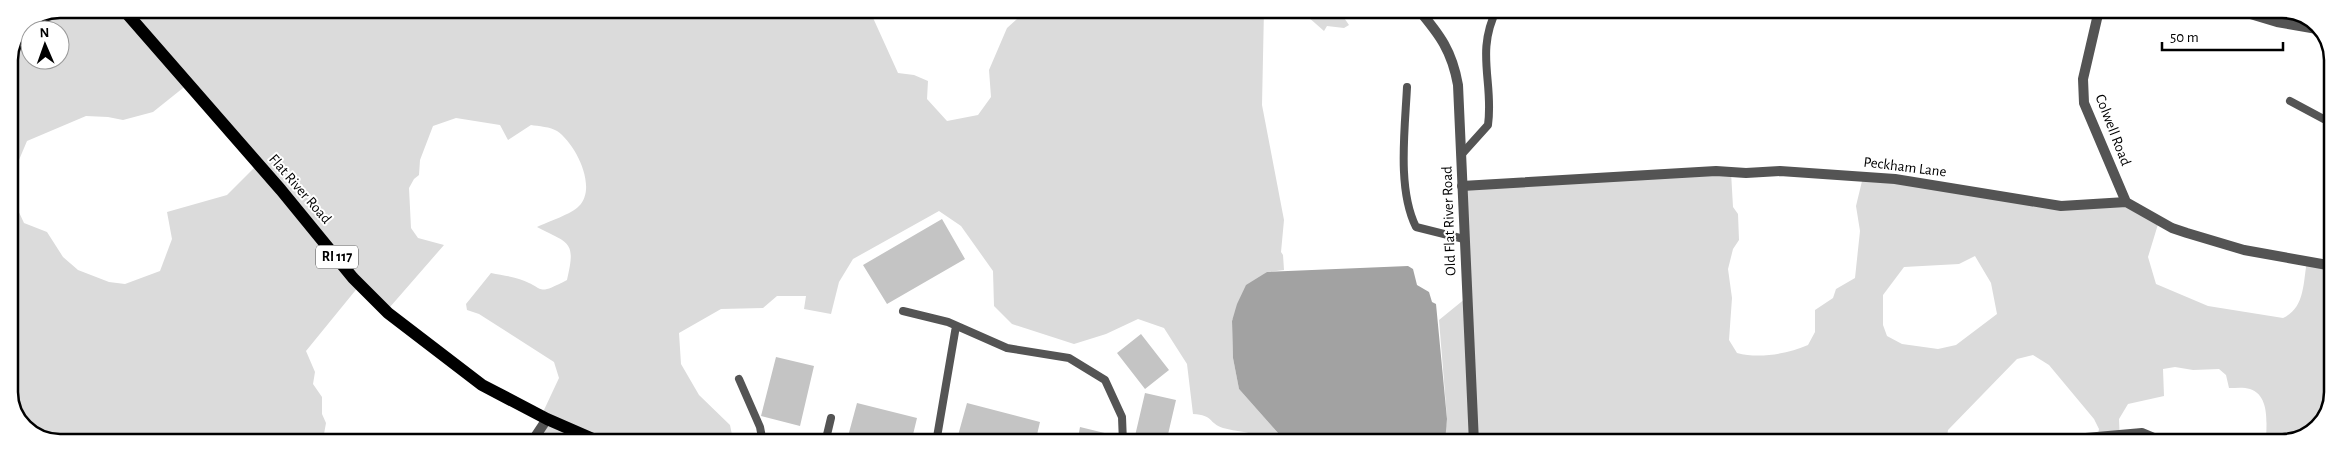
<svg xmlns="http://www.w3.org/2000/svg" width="2342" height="452" font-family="'Alegreya Sans',sans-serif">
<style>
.green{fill:#dbdbdb;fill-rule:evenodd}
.water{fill:#a2a2a2}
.building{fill:#c4c4c4}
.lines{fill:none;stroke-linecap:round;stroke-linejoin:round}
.service{stroke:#545454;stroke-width:8}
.minor{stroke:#545454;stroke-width:10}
.tertiary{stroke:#545454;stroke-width:10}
.primary{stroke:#000;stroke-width:12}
.labels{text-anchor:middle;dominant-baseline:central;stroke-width:4;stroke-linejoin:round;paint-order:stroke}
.shield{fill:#fff;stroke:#4c4c4c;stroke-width:1}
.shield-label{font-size:14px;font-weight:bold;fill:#000}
.street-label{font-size:15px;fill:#000;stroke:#fff}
.rim{fill:none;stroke:#000;stroke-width:2.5}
</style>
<rect width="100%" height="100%" fill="#fff"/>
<path class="green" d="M59 9H869L898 73 914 75 928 81 927 99 947 121 978 115 991 97 989 70 1007 28 1017 19 1042 9H1264L1262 105 1284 220 1281 252 1283 255 1284 270 1267 272 1232 320 1233 358 1239 389 1287 443H1271C1257 431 1241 433 1223 428 1208 423 1214 415 1193 414L1187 364 1164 328 1138 319 1106 334 1074 344 1012 324 994 306 993 271 961 226 939 211 853 259 839 282 831 314 804 309 806 296H777L763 308 721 309 679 333 681 364 699 395 730 425 732 435 730 443H531L544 421V410L559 378 554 362 479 314 467 310 466 304 491 273C500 275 510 276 519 279 547 288 534 297 567 280 576 241 570 244 537 227 547 222 572 214 579 206 598 187 575 143 557 131 551 127 538 126 531 125L508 140 500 125 456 118 433 126 420 160 419 175 414 179 409 188 411 228 418 238 444 245 390 307 359 286 306 351 315 372 313 384 322 397V414L326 423 324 434 327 442H50L23 428 9 399V59L24 23ZM30 30H60V60H30ZM188 84 258 164 227 195 167 212 172 239 160 271 125 284 109 282 78 270 63 257 47 232 24 223 10 193 16 167 27 141 86 116 108 117 123 120 153 112Z
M1299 9H1338L1349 25 1344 28 1327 26 1324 31Z
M1731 172 1733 207 1738 214 1739 240 1733 249 1728 269 1732 298 1729 340 1737 353C1759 359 1787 354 1808 345L1815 332V310L1833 298 1836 289 1855 278 1860 231 1856 206 1863 177 2053 204 2124 200 2159 221 2148 257 2156 284 2208 306 2283 318C2305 308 2303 283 2307 261L2333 264 2332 402 2316 431 2283 443H2266C2266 426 2271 396 2250 389 2244 387 2236 388 2229 388L2226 375 2219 369 2193 370 2175 367 2163 369 2164 396 2128 404 2119 419 2120 443H2096L2099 429 2094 419 2049 365 2033 355 2017 359 1948 430 1946 443H1444L1447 418 1439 320 1466 298 1464 183ZM1975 256 1991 283 1997 314 1956 345 1938 349 1902 344 1887 336 1883 325V295L1904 267 1959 264Z"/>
<path class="water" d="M1408 266 1413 269 1417 285 1429 292 1432 302 1436 304 1447 419 1445 442 1287 443 1239 389 1233 358 1232 321 1237 304 1246 285 1267 272Z"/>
<path class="building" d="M942 219 965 259 887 304 863 265Z
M1141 334 1169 370 1145 389 1117 353Z
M776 357 814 366 800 426 761 416Z
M1145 393 1176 400 1166 443 1135 436Z
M857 403 917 418 911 443H858L847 440Z
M967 403 1040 422 1035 443H972L957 439Z
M1080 427 1117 436V443H1077Z"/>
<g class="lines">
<path class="service" d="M1407 87C1405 129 1397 189 1416 227L1464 239
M2290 101 2333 124
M1461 155 1488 125C1494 83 1475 52 1497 9
M903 311 948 322 1007 348 1069 358 1105 380 1122 417 1123 443
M739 379 760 427 763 443
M2063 439 2142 432 2154 437 2159 443
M825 443 831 418
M936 443 956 326"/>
<path class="minor" d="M2099 10 2083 79 2084 103 2126 202
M2237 10 2277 22 2323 30
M1462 186 1716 171 1746 173 1780 171 1895 179 2061 206 2126 202 2172 228 2187 233 2244 250 2333 266
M531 443 547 419"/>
<path class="tertiary" d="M1418 9C1440 35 1452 51 1458 85L1474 443"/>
<path class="primary" d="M123 9 281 190 353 278 388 313 482 385 547 419 602 443"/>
</g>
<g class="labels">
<rect class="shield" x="316" y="245.5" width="42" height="23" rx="4"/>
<g class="shield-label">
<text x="337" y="257">RI 117</text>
</g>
<g class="street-label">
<text transform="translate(2113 130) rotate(69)">Colwell Road</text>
<text transform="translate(1905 167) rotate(7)">Peckham Lane</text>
<text transform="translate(300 189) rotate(49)">Flat River Road</text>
<text transform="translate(1449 221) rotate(-92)">Old Flat River Road</text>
</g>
</g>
<path d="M0 0H2342V452H0ZM60 18H2282A42 42 0 0 1 2324 60V392A42 42 0 0 1 2282 434H60A42 42 0 0 1 18 392V60A42 42 0 0 1 60 18Z" fill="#fff" fill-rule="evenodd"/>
<path class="rim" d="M60 18H2282A42 42 0 0 1 2324 60V392A42 42 0 0 1 2282 434H60A42 42 0 0 1 18 392V60A42 42 0 0 1 60 18Z"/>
<g transform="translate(45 45) rotate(358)"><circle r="24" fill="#ffffff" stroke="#999999"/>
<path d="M0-4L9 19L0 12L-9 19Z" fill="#000000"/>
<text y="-8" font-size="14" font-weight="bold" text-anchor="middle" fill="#000000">N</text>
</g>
<path d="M2162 42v8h121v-8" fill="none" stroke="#000000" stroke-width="2.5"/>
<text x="2170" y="42" font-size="15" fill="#000000" stroke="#ffffff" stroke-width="4" paint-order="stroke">50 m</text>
</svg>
